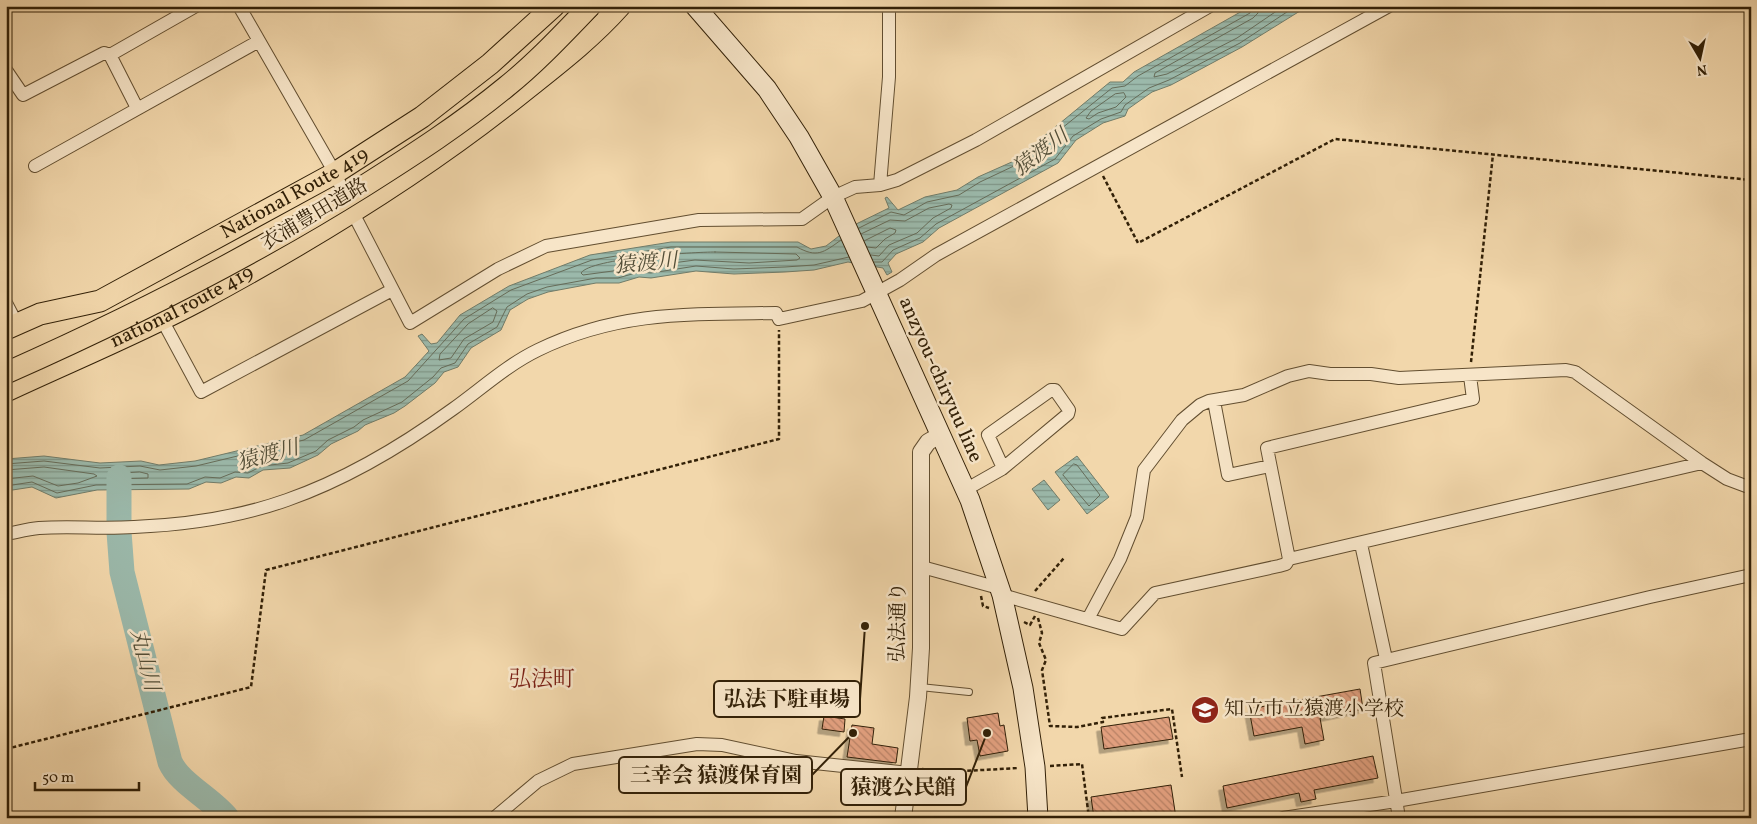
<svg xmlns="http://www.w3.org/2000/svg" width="1757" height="824" font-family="Vollkorn,'Noto Serif JP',serif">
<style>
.water{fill:url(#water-rules);stroke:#717c69}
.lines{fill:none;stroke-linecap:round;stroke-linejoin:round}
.shore{stroke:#666c59;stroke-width:1}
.river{stroke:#9bb9ab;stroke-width:25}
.building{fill:url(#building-back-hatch);stroke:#322007;filter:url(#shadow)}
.service-casing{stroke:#624e30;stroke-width:8}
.minor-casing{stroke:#624e30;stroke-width:14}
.tertiary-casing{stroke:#624e30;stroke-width:18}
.secondary-casing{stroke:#322007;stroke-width:21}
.trunk-casing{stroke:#322007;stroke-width:23}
.path{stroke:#322007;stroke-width:2.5;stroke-dasharray:4 2.5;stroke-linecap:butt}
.service{stroke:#f7e5c8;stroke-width:6}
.minor{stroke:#f7e5c8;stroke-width:12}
.tertiary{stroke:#f7e5c8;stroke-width:16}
.secondary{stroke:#f7e5c8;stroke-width:19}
.trunk{stroke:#f2d7ab;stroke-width:21}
.trunk-bridge-casing{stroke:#322007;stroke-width:23;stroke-linecap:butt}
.trunk-bridge{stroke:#f2d7ab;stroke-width:21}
.labels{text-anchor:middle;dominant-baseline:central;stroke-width:5;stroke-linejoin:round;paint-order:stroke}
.street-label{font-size:20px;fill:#322007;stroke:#f7e5c8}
.poi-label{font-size:20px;fill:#322007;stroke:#f7e5c8;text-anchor:start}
.water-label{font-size:21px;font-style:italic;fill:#524e38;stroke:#f7e5c8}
.quarter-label{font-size:22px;fill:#7a1f14;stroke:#f7e5c8}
.leader{fill:none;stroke:#322007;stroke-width:2}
.callout-dot{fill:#322007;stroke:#f7e5c8;stroke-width:2}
.callout{fill:#f7e5c8;stroke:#322007;stroke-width:2}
.callout-label{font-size:21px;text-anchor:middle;font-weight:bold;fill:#322007}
</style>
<defs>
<pattern id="water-rules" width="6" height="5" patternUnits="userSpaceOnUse" patternTransform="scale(1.25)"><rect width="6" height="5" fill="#9bb9ab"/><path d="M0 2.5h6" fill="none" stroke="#7f9689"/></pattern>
<pattern id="building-back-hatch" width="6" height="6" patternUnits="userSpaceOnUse" patternTransform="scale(1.25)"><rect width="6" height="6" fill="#e19f7e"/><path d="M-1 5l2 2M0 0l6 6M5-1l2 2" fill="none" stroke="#b78165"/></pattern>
<filter id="shadow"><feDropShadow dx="-4.5" dy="4.5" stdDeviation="0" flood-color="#0004"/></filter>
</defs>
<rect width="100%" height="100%" fill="#f2d7ab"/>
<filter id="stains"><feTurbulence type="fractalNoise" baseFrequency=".004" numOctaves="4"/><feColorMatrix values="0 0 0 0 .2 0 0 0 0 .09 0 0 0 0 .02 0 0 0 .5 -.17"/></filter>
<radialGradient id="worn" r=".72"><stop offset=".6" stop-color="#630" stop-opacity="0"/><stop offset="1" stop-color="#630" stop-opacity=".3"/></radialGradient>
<path class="water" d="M1251 6H1308L1242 47 1171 85 1152 92 1128 109 1125 116 1103 123 1076 140 1058 163 939 228 923 242 896 254 888 263 892 272 887 275 883 268 848 262 814 270 785 272 734 274 696 271 651 278 639 277 619 283H596L548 292 528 299 510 310 501 330 471 348 458 367 444 372 435 383 405 406 394 413 365 425 358 431 331 444 318 455 290 468 263 470 249 478 236 477 221 483 206 482 189 489 97 490 56 498 32 487 6 491V459L44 456 100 463 141 461 159 465 195 461 303 435 405 377 429 351 418 336 422 334 431 344 437 343 460 315 509 286 590 255 671 242H798L811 249 826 246 852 226 889 208 885 198 887 197 898 210 925 197 957 190 978 177 1014 161 1110 82H1123L1134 72Z
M1077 456 1109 497 1087 514 1055 472Z
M1044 480 1060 500 1048 510 1032 489Z"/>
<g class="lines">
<path class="shore" d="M1259 6 1258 13 1253 18 1155 73 1154 77 1167 74 1237 38 1284 6
M1124 93 1126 97 1116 107 1098 113 1089 119 1086 118 1091 111 1115 94Z
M859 228 891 212 904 215 927 202 959 195 980 182 1016 165 1112 88 1125 86 1138 76 1250 13 1252 6
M861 234 890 220 905 221 929 208 949 204 952 205 951 208 933 218 917 233 889 245 879 256 871 255
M864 241 890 228 896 230 895 233 885 239 876 248 867 247
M715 252 796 254 800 258 797 260 749 263 695 260 583 275 581 273C591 258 694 252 715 252Z
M874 262H882L893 250 920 238 936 224 1055 159 1073 136 1101 119 1121 112 1125 105 1149 88 1169 80 1240 43 1296 6
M493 308 497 311 493 322 464 339 451 358 439 360 440 354 468 324Z
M6 464 44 461 100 468 140 466 160 470 196 466 304 440 408 381 464 319 511 290 592 260 671 247H797C817 258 823 253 841 240
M1074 464 1077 465 1100 495 1089 506 1063 475Z
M6 470 44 467 94 474 97 476 78 483 58 486 33 476 6 479
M140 472 148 474V478L112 479 110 476 112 474Z
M6 486 32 482 57 493 96 485 187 484 205 477 220 478 235 472 248 473 262 466 288 463 316 451 328 440 354 427 363 420 402 402 433 377 441 368 455 363 468 344 497 327 507 307 527 294 547 287 596 278H618L639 272 651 273 696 266 734 269 785 267 814 265 849 257"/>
<path class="river" d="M119 477V532L122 572 170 762C179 783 212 799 227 818"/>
</g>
<path class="building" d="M1360 689 1363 709 1320 718 1324 740 1305 744 1302 727 1254 736 1249 709Z
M998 713 1000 726 1004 725 1008 751 980 756 977 740 970 741 967 718Z
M824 716 845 719 844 732 822 729Z
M1169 717 1173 739 1104 749 1101 727Z
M852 725 874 728 872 744 898 748 896 763 847 757Z
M1373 756 1378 778 1314 790 1316 799 1301 802 1299 793 1227 808 1223 786Z
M1171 785 1176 818H1094L1091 797Z"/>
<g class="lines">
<defs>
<path id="service" d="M920 687 969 692"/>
<path id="minor" d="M239 6 335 173 352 211 410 323 498 269 546 246 699 220 802 219 833 197 855 187 880 185 897 180 976 140 1210 6
M110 55 137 108
M6 70 23 95 104 53 110 55 196 6
M35 166 259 41
M880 185 889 77V6
M6 303 17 324
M166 327 201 392 392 290
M1470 376 1473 399 1267 448 1289 559 1702 463
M1214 401 1228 475 1270 466
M965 490 1002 469 1068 414 1069 410 1055 390H1051L988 435 1003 468
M6 534C17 532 28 529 39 528 70 526 102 529 134 527 185 525 239 517 287 500 347 479 402 446 453 409 481 389 507 365 538 350 618 311 689 314 776 313L779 319 862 301 900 280 936 255 1389 6
M1361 544 1386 659
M922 567 999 588
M1002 595 1122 629 1155 593 1279 566 1286 564 1289 559
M1088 619 1120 559 1137 517 1144 470 1182 420 1200 405 1209 401 1244 395 1288 376 1309 371 1330 374H1371L1399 378 1566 370 1575 372 1702 463 1727 479 1751 488
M494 818 538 781 573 764 697 744 722 745 796 761 909 773
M1283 818 1396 801 1751 739
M1399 818 1374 663 1650 597 1751 575"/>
<path id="tertiary" d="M903 818 918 697 921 648V452L928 442 940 435"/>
<path id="secondary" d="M695 6 767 89 799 137 833 197 970 500 1002 595 1023 688 1035 767 1038 818"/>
<g id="trunk">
<path id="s1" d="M6 329 40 314 100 301 335 173 422 117 490 64 554 6"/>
<path id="s2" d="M6 391C70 361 136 334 198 301 308 242 417 176 515 98 551 69 589 41 620 6"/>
</g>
</defs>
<use href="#service" class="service-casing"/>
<use href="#minor" class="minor-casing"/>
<use href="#tertiary" class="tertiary-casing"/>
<use href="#secondary" class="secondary-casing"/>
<use href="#trunk" class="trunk-casing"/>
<path class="path" d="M1103 176 1138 243 1335 139 1751 180
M1471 362 1493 154
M1035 591 1064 558
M981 596 983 606 989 608
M1038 618 1042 633 1039 643 1046 660 1042 670 1050 726 1077 727 1103 722 1102 718 1172 709 1182 777
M1024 622 1030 625 1035 616
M6 749 251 687 266 570 779 439V330
M1050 766 1082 764 1089 818
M922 769 945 772 1019 768"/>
<use href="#service" class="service"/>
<use href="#minor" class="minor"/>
<use href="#tertiary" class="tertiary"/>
<use href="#secondary" class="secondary"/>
<use href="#trunk" class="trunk"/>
<defs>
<path id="trunk-bridge" d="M6 373C130 318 249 258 364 186 413 155 461 124 506 87 536 63 563 34 590 6"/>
</defs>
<use href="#trunk-bridge" class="trunk-bridge-casing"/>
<use href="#trunk-bridge" class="trunk-bridge"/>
</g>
<defs>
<symbol id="school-disc" viewBox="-11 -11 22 22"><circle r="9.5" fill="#8f2418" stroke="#f7e5c8"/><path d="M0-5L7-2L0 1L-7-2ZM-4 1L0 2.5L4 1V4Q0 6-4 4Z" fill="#fff"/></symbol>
</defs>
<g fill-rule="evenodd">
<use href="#school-disc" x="1189" y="694" width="32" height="32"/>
</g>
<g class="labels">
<g class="street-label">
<text stroke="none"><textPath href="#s1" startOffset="321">National Route 419</textPath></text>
<text transform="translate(315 215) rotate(-31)">衣浦豊田道路</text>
<text stroke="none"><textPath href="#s2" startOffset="195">national route 419</textPath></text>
<text transform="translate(940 380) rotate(66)">anzyou-chiryuu line</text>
<text transform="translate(899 622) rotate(-89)">弘法通り</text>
</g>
<g class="poi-label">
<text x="1224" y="710">知立市立猿渡小学校</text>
</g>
<g class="water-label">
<text transform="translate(1041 153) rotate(-37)">猿渡川</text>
<text transform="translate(646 264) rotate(-5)">猿渡川</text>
<text transform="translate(268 456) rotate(-15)">猿渡川</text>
<text transform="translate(144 660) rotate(76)">丸山川</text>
</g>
<g class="quarter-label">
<text x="542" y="680">弘法町</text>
</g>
</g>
<path class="leader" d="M865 626L860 699M853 733L812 775M987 733L966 787"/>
<g class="callout-dot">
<circle cx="865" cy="626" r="5"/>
<circle cx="853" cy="733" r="5"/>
<circle cx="987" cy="733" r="5"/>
</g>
<g class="callout">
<rect x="714" y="681" width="146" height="36" rx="5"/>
<rect x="619" y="757" width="193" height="36" rx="5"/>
<rect x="841" y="769" width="125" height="36" rx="5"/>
</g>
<g class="callout-label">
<text x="787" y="706">弘法下駐車場</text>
<text x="716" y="782">三幸会 猿渡保育園</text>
<text x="903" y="794">猿渡公民館</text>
</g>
<rect width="1757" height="824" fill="none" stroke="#f2d7ab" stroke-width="25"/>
<rect x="8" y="8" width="1742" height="809" fill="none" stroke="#322007" stroke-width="2.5"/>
<rect x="12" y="12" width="1732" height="799" fill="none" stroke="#322007"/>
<g transform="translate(1700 58) rotate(171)" stroke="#f7e5c8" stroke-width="4" paint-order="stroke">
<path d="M0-4L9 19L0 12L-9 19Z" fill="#322007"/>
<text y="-8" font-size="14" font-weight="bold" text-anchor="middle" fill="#322007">N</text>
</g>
<path d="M35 782v8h104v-8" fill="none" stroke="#322007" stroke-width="2.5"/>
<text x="42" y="782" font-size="15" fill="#322007" stroke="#f7e5c8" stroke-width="4" paint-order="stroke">50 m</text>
<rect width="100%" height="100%" filter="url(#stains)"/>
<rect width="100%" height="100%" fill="url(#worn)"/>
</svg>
